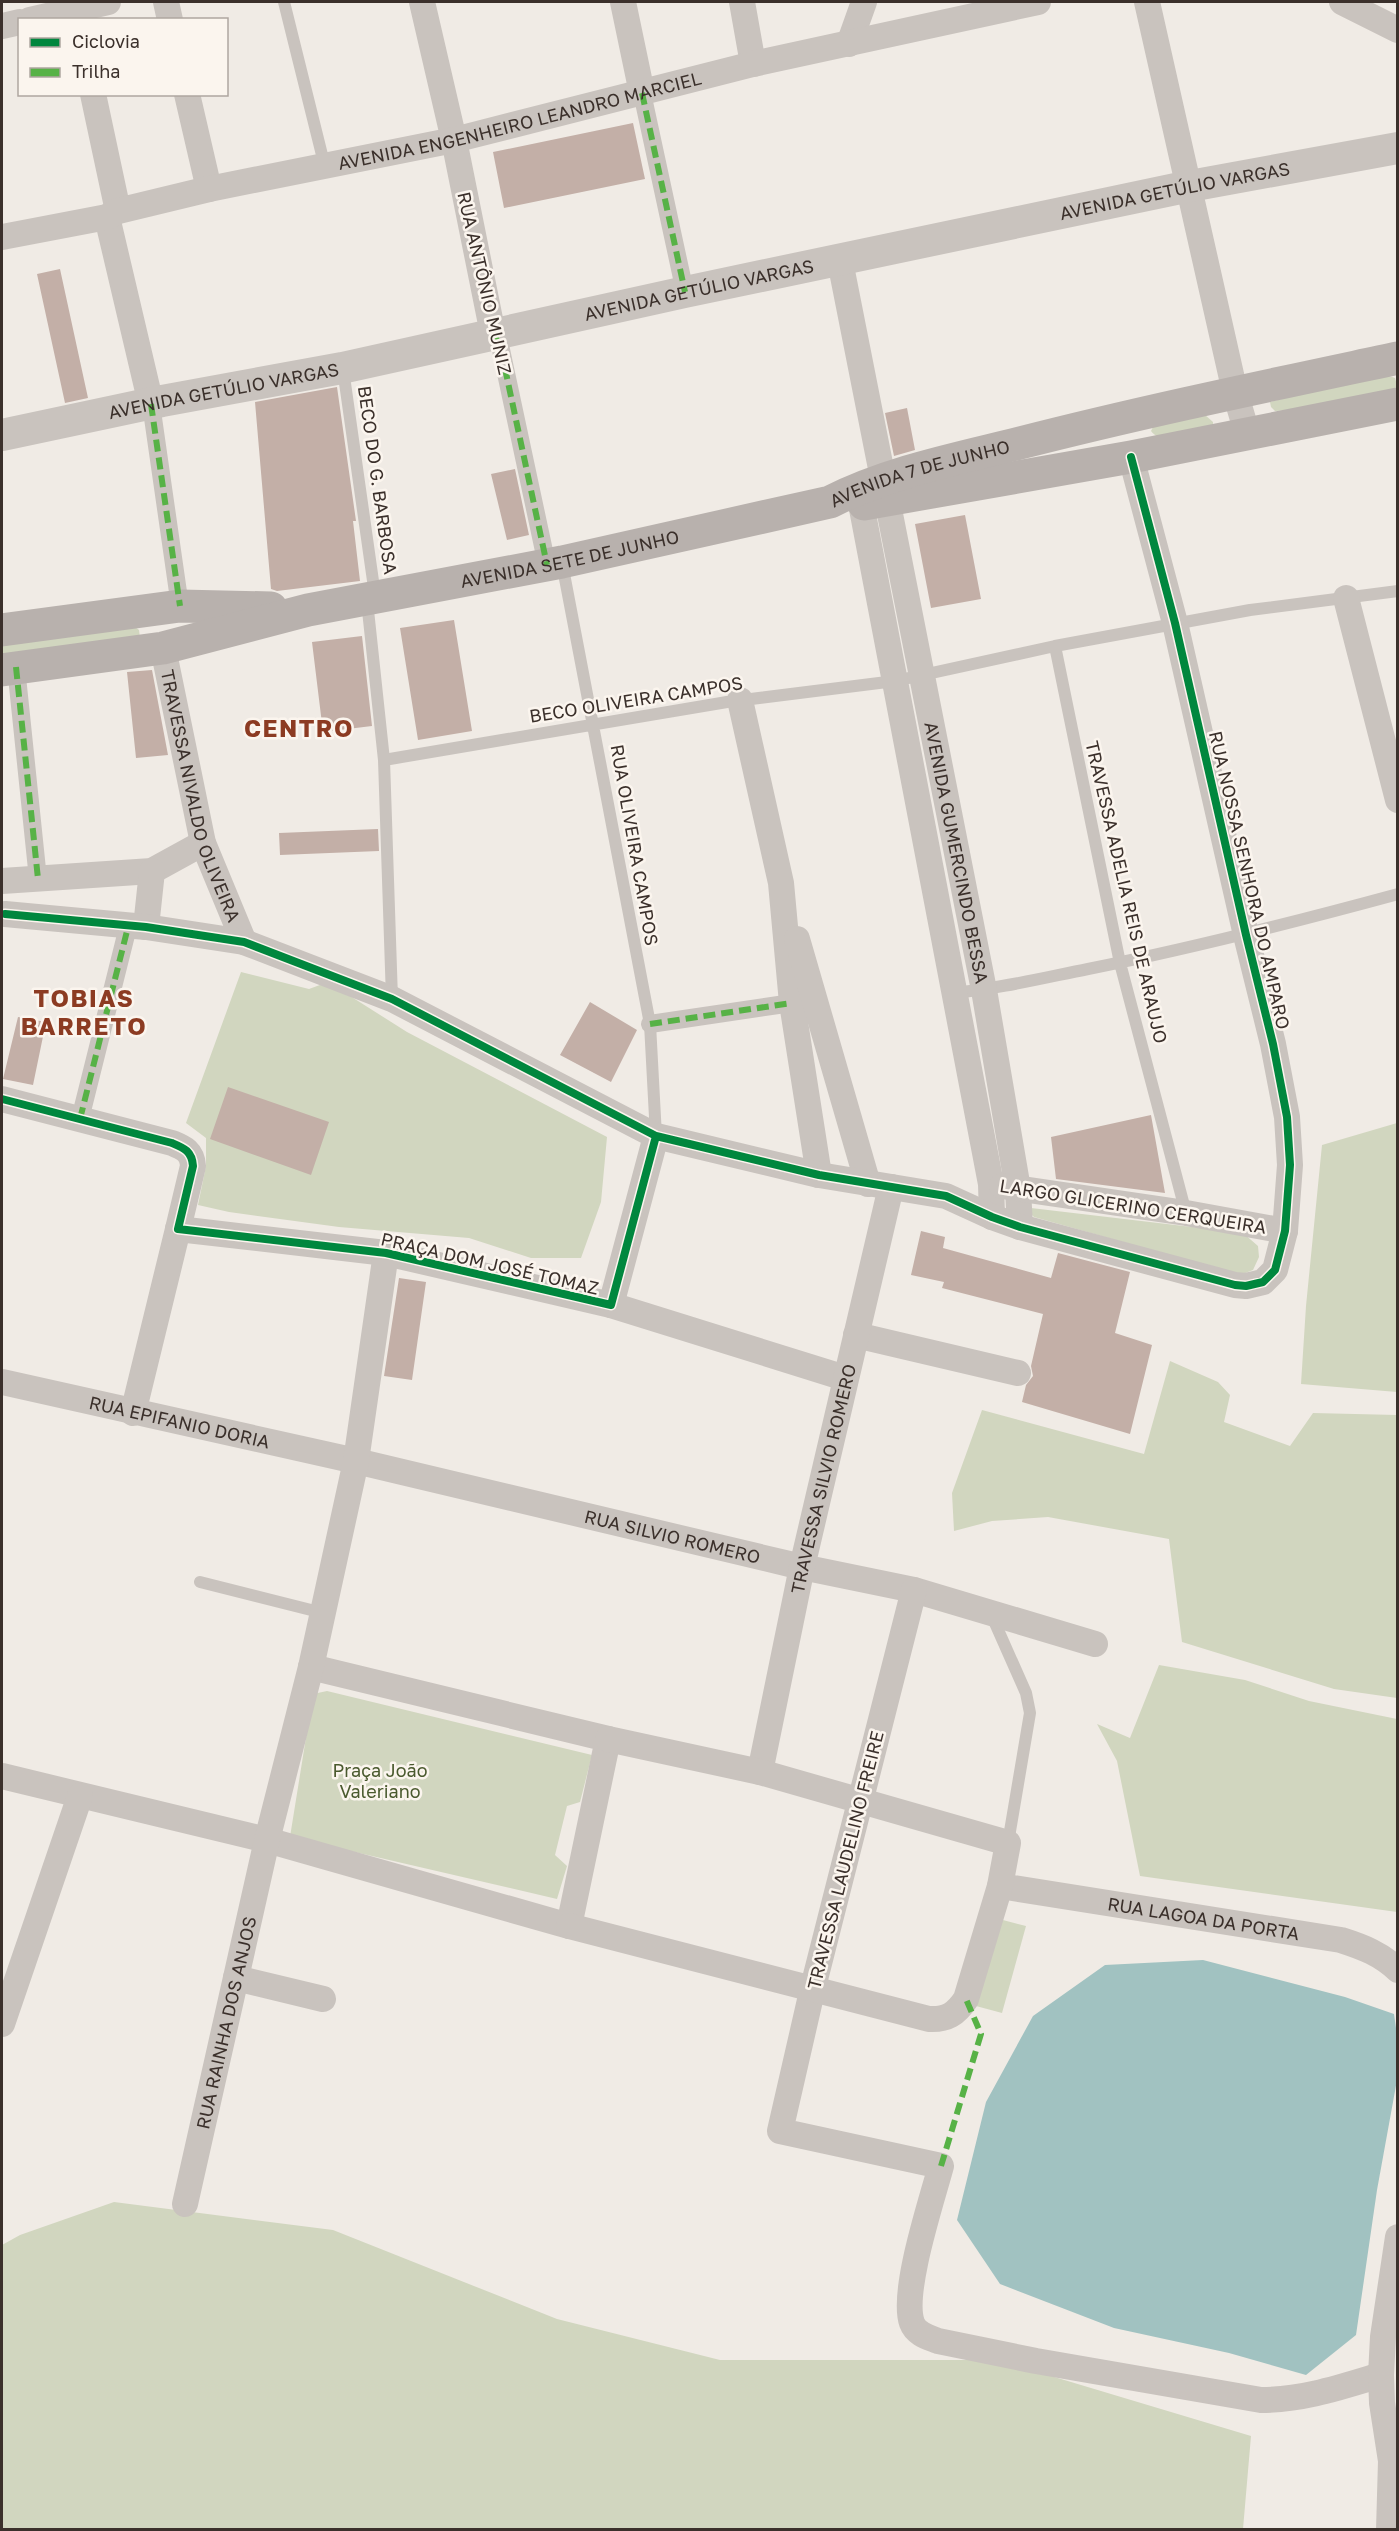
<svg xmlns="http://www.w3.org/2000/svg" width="1399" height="2531" font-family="'Golos Text',sans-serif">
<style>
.green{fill:#d1d6bf}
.water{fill:#a1c2c1}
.building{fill:#c3afa7}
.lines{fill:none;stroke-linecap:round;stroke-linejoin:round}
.service{stroke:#c9c3be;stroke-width:12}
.pedestrian{stroke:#c9c3be;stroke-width:18}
.minor{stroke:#c9c3be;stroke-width:26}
.tertiary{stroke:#c9c3be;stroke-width:32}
.primary{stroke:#b8b1ad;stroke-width:33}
.quiet{stroke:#57b246;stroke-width:6;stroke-dasharray:12 6;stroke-linecap:butt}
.cycleway-casing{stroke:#fbf5ee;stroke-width:11}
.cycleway{stroke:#00873e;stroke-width:8}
.labels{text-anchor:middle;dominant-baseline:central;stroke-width:5;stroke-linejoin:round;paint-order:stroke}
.street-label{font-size:18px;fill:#3b302b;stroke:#fbf5ee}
.park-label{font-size:18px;fill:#4a5a2e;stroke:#fbf5ee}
.district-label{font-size:24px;font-weight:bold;letter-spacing:1.5px;fill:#8c3b22;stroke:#fbf5ee}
</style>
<rect width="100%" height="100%" fill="#f0ebe5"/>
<path class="green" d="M1380 373 1395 378 1397 385 1395 389 1293 410 1275 411 1271 407 1270 402Z
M1204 414 1213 422V429C1197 432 1163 448 1151 431L1153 427Z
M134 626 139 630 140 638 2 663V641Z
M241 972 309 989 328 982 407 1032 607 1137 601 1202 581 1258H531L469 1238 339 1227 229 1212 198 1205 206 1166V1138L186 1123Z
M1397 1123V1392L1301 1384 1306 1306 1322 1145Z
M1031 1208 1243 1233 1258 1246 1259 1257 1253 1270 1240 1275 1034 1217 1029 1212Z
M1170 1361 1218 1382 1230 1395 1224 1422 1290 1446 1313 1413 1397 1415V1698L1334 1689 1182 1642 1169 1539 1048 1517 992 1521 954 1531 952 1493 982 1410 1144 1454Z
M1159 1665 1245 1680 1309 1701 1397 1719V1912L1140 1876 1117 1761 1097 1724 1130 1738Z
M327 1691 592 1755 580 1802 567 1806 555 1855 567 1866 557 1899 290 1837 313 1694Z
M999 1919 1026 1926 1002 2013 976 2006Z
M114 2202 333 2230 557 2319 720 2360H998L1251 2436 1243 2529 2 2530V2245L20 2235Z"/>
<path class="water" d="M1203 1960 1345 1997 1394 2014 1398 2042 1397 2080 1377 2190 1356 2335 1306 2375 1229 2353 1114 2328 1000 2284 957 2220 986 2102 1033 2016 1105 1965Z"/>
<path class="building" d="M633 123 645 179 504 208 493 152Z
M60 269 88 398 65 403 37 274Z
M337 387 356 521H353L360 581 277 591 271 589 255 402Z
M907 408 915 450 894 456 885 413Z
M515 469 529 535 507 540 491 474Z
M965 515 981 599 931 608 915 524Z
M454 620 472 731 418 740 400 628Z
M362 636 372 726 323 732 312 642Z
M152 670 168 755 136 758 127 672Z
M378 829 379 851 280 855 279 833Z
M590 1002 637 1030 611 1082 560 1055Z
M18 1017 46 1022 33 1085 3 1079Z
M228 1087 329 1122 311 1175 210 1139Z
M1151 1115 1165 1193 1056 1179 1051 1137Z
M921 1231 945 1237 943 1248 1051 1278 1058 1253 1130 1272 1115 1333 1152 1345 1130 1434 1022 1402 1026 1385 1033 1376 1031 1366 1043 1314 942 1288 944 1282 911 1275Z
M399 1278 426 1282 412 1380 384 1376Z"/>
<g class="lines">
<path class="service" d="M284 2 325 167
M343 369 375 595
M562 563 650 1024 656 1136
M367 601 384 760 392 999
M1055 646 1120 963 1186 1213
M384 760 727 702 895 681 1055 646 1250 610 1398 591
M953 993C998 989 1043 978 1088 969 1192 948 1295 922 1398 894
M200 1582 323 1613
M991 1614 1026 1693 1030 1713 1008 1843"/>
<path class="pedestrian" d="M642 93 685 292
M493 334 500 345 547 565
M151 404 180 606
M16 667 38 879
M650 1024 792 1003
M80 1119 128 927"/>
<g class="minor">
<path d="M166 2 170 20"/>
<path d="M422 2 454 140 493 334"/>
<path d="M623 2 642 93"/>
<path d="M742 2 753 64"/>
<path d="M1147 2 1235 392 1247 433"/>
<path d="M1342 2 1398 30"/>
<path d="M30 20 108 2"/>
<path d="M2 26 20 22"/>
<path d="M849 44 864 2"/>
<path d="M93 94 118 211"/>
<path d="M187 94 209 189"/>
<path d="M107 217 151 404"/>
<path id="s1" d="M2 237 107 217 118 211 209 189 454 140 753 64 1038 2"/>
<path id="s2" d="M840 261 984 990 1018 1189 1020 1227"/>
<path d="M858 488 991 1184 992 1217"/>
<path d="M1346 598 1398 800"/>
<path id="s3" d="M163 648 203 843 244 942"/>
<path d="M740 700 781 883 792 1003 819 1175"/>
<path d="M2 881 152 871 203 843"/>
<path d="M146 927 152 871"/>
<path d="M797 939 868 1184"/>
<path d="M2 1099 172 1143C184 1148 192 1151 193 1166L178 1229 386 1253 611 1305 656 1136 392 999 244 942 146 927 5 914"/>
<path d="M656 1136 819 1175 946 1196 992 1217 1020 1227 1235 1285 1246 1286 1263 1282 1275 1270 1285 1231 1290 1165 1287 1117 1273 1044 1246 935 1175 623 1131 457"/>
<path d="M1002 1186 1186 1213 1285 1231"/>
<path d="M611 1305 845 1378"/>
<path d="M856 1335 1018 1373"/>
<path id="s4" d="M2 1382 356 1461 802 1567 914 1590 1095 1644"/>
<path d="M133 1413 178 1229"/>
<path d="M914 1590 813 1987 780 2131 941 2166C932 2200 901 2292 912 2323 916 2334 928 2337 938 2341L1036 2361 1261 2400C1303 2400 1341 2387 1381 2375"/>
<path id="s5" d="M760 1772 802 1567 891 1187"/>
<path d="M2 1776 267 1840 569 1926 608 1739 311 1667"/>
<path id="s6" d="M1000 1886 1341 1940C1363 1947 1381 1954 1398 1970"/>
<path d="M569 1926 929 2019C947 2020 956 2014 966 1999L1000 1886 1008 1843 760 1772 608 1739"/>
<path d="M236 1978 323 1999"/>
<path d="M2 2024 80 1796"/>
<path id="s7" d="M185 2204 267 1840 311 1667 356 1461 386 1253"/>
<path d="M1389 2530 1391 2461 1382 2403 1381 2375 1383 2337 1398 2237"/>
</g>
<path class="tertiary" id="s8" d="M2 435 162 401 342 368 685 292 1190 186 1398 148"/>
<g class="primary">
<path d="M864 504 1131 457 1398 404"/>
<path d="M2 630 180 606 271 608"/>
<path id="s9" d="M2 670 163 648 308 610 562 562 830 502C889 472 956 459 1020 443 1145 411 1271 385 1398 358"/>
</g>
<path class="quiet" d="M642 93 685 292
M493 334 500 345 547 565
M151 404 180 606
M16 667 38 879
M650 1024 792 1003
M80 1119 128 927
M941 2166 981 2034 966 1999"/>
<defs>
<path id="cycleway" d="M2 1099 172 1143C184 1148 192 1151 193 1166L178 1229 386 1253 611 1305 656 1136 392 999 244 942 146 927 5 914
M656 1136 819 1175 946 1196 992 1217 1020 1227 1235 1285 1246 1286 1263 1282 1275 1270 1285 1231 1290 1165 1287 1117 1273 1044 1246 935 1175 623 1131 457"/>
</defs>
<use href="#cycleway" class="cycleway-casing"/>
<use href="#cycleway" class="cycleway"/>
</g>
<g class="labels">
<g class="street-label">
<text stroke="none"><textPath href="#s1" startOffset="531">AVENIDA ENGENHEIRO LEANDRO MARCIEL</textPath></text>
<text stroke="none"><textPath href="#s8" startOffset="1198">AVENIDA GETÚLIO VARGAS</textPath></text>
<text transform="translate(485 283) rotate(77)">RUA ANTÔNIO MUNIZ</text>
<text stroke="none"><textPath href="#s8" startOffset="712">AVENIDA GETÚLIO VARGAS</textPath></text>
<text stroke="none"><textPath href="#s8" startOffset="226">AVENIDA GETÚLIO VARGAS</textPath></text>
<text stroke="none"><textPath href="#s9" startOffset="940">AVENIDA 7 DE JUNHO</textPath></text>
<text transform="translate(378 480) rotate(82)">BECO DO G. BARBOSA</text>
<text stroke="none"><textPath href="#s9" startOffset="579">AVENIDA SETE DE JUNHO</textPath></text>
<text transform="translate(636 699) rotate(-9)">BECO OLIVEIRA CAMPOS</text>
<text stroke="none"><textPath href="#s3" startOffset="153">TRAVESSA NIVALDO OLIVEIRA</textPath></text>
<text transform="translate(635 845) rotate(80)">RUA OLIVEIRA CAMPOS</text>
<text stroke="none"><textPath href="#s2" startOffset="603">AVENIDA GUMERCINDO BESSA</textPath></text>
<text transform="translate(1250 880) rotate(77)">RUA NOSSA SENHORA DO AMPARO</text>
<text transform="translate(1127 892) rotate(77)">TRAVESSA ADELIA REIS DE ARAUJO</text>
<text transform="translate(1133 1206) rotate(9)">LARGO GLICERINO CERQUEIRA</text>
<text transform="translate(490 1263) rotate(13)">PRAÇA DOM JOSÉ TOMAZ</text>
<text stroke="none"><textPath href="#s4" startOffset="182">RUA EPIFANIO DORIA</textPath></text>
<text stroke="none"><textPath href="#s5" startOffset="300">TRAVESSA SILVIO ROMERO</textPath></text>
<text stroke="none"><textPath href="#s4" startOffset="688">RUA SILVIO ROMERO</textPath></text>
<text transform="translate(845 1860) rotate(-76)">TRAVESSA LAUDELINO FREIRE</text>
<text stroke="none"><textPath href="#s6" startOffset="206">RUA LAGOA DA PORTA</textPath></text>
<text stroke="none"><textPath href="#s7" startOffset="186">RUA RAINHA DOS ANJOS</textPath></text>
</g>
<g class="park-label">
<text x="380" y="1770">Praça João<tspan x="380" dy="21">Valeriano</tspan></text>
</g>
<g class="district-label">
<text x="299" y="727">CENTRO</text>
<text x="84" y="997">TOBIAS<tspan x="84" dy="28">BARRETO</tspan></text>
</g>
</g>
<rect width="1399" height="2531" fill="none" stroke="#3b302b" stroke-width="6"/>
<rect x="18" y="18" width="210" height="78" fill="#fbf5ee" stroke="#aea6a0" stroke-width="1.5"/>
<rect x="30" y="38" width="30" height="9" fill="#00873e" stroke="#aea6a0" stroke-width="1.5"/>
<text x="72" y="48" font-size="18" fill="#3b302b">Ciclovia</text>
<rect x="30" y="68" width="30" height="9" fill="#57b246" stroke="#aea6a0" stroke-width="1.5"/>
<text x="72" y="78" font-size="18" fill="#3b302b">Trilha</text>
</svg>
